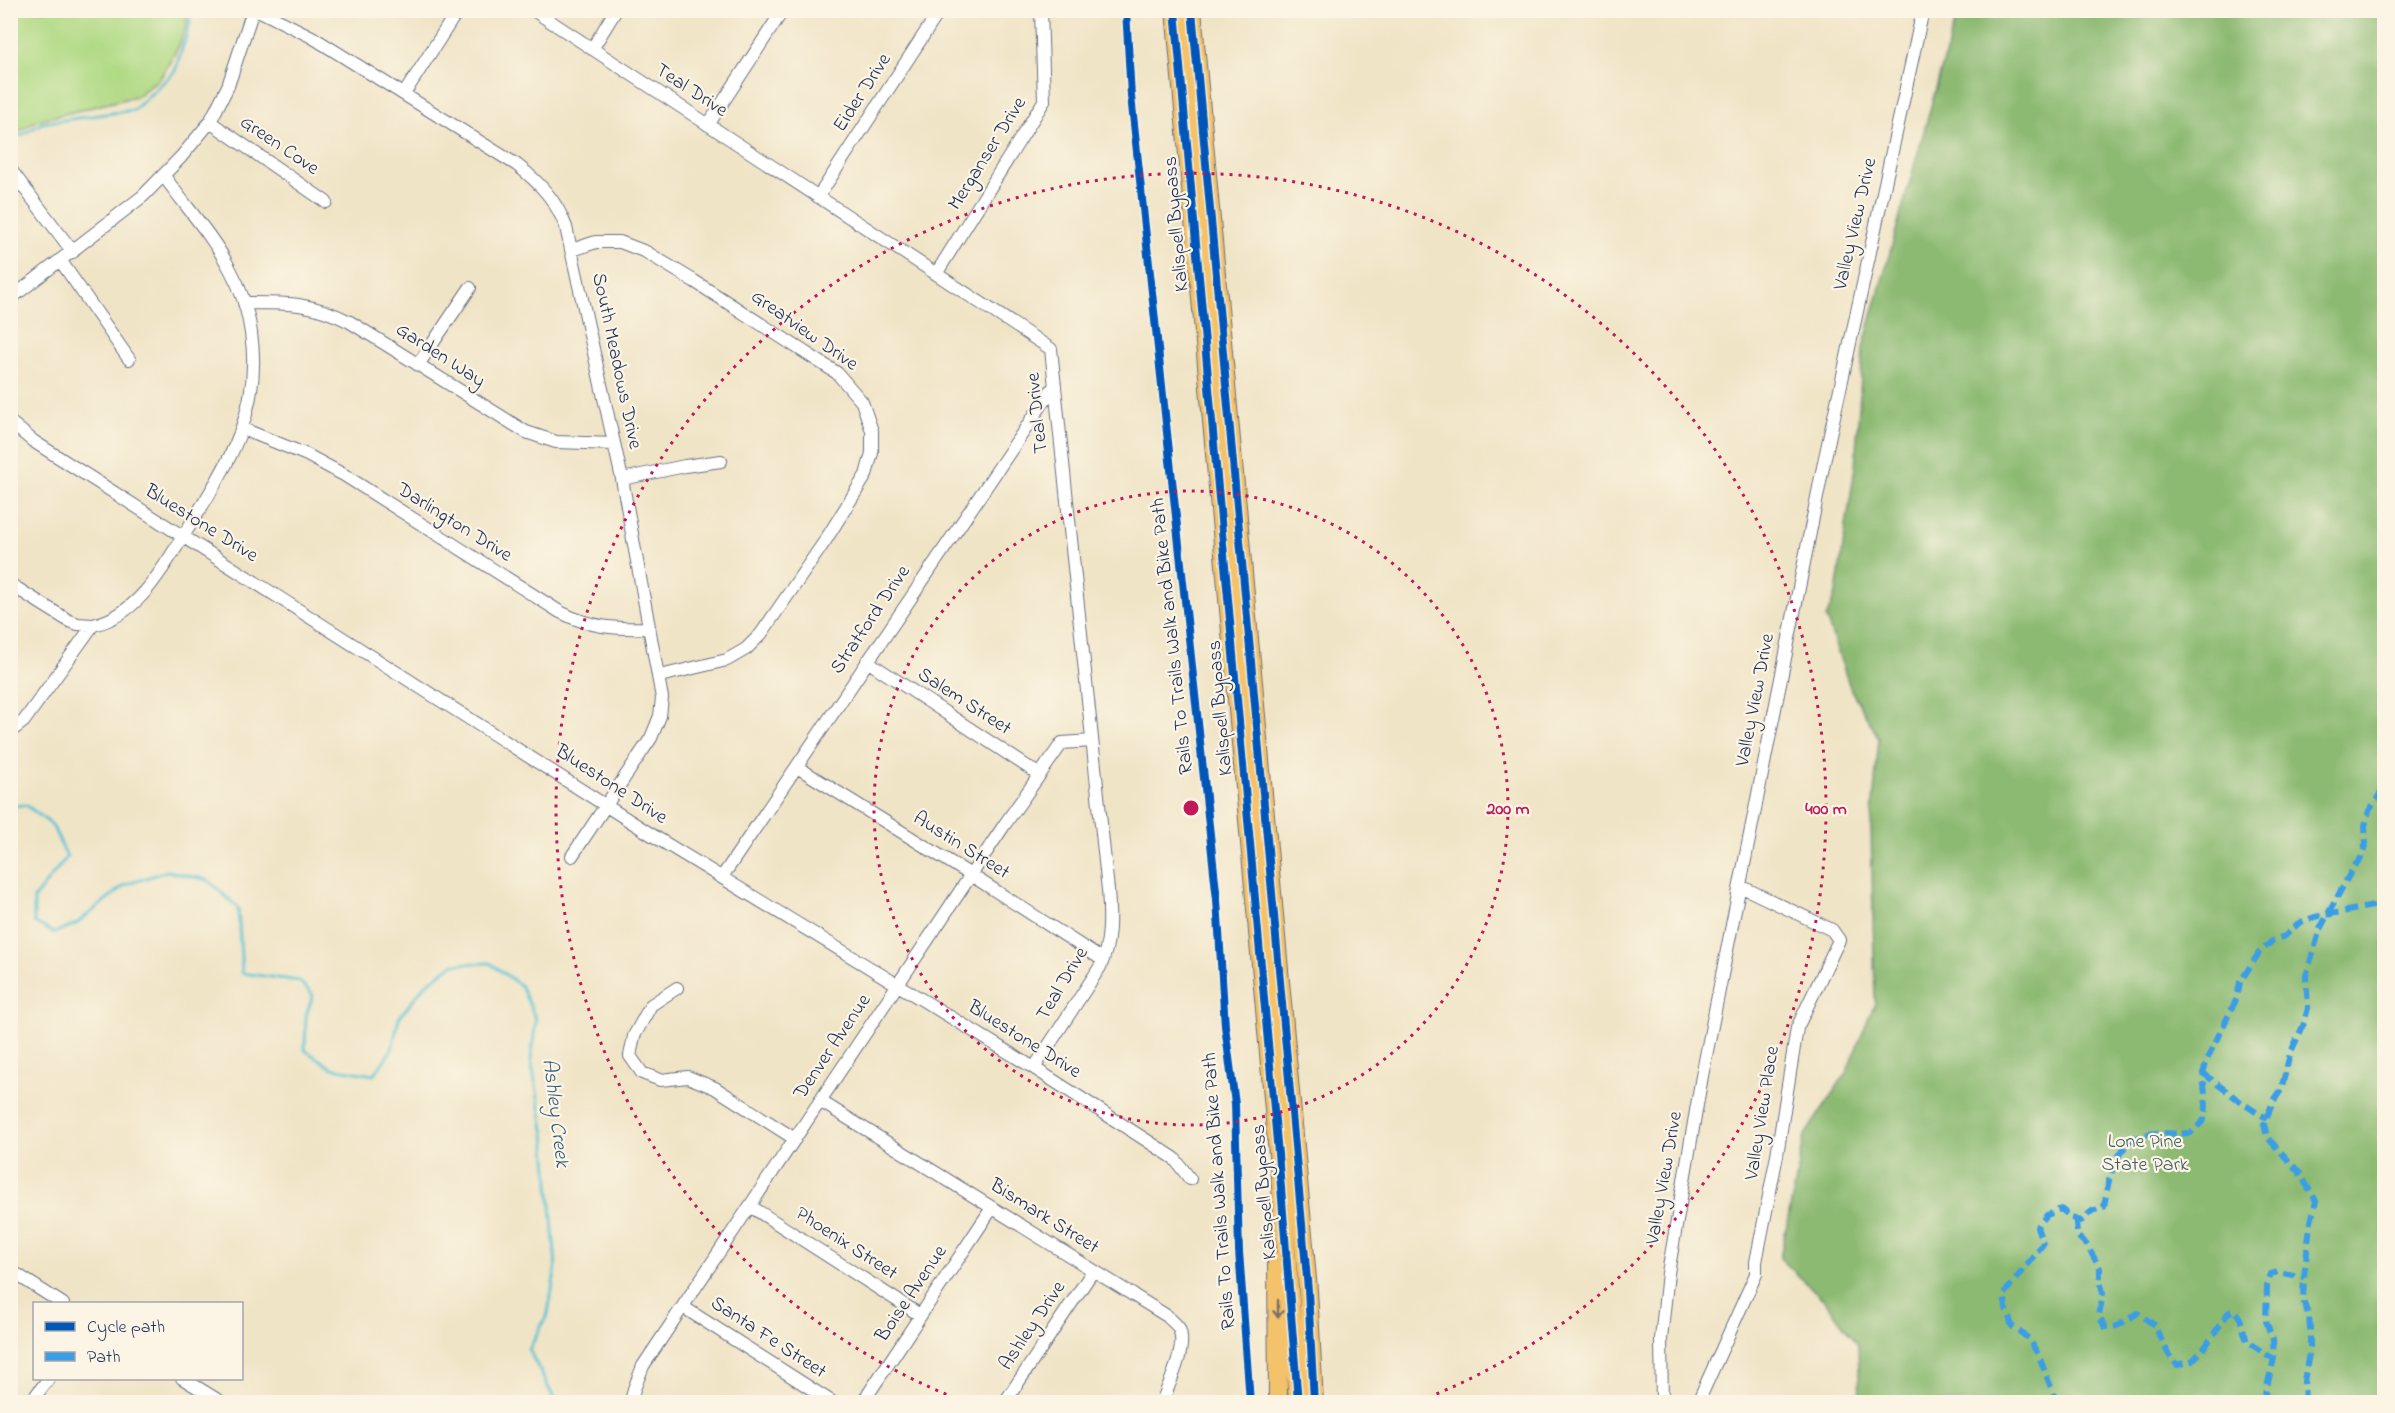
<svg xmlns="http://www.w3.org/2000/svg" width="2395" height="1413" font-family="'Indie Flower',sans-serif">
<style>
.green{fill:#b1da85;stroke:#668472;stroke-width:1.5}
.forest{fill:#8cba72;stroke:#547468;stroke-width:1.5}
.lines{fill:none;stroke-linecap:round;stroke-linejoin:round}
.stream{stroke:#57c1d2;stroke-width:3}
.minor-casing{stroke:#666e82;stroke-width:14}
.highway-casing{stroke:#666e82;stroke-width:20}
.minor{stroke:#fff;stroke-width:12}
.highway{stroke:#f3c26a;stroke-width:18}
.quiet{stroke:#3b9de6;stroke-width:6;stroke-dasharray:12 6;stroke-linecap:butt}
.cycleway-casing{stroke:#fcf5e5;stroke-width:11}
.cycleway{stroke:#0057b8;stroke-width:8}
.oneway{stroke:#7c7163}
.ring{fill:none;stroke:#c2185b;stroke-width:3;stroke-dasharray:3 6}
.labels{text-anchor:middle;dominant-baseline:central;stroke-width:4.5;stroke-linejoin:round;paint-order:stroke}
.street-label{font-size:20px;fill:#1b2f5e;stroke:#fcf5e5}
.park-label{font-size:20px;fill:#405a68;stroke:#fcf5e5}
.water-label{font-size:21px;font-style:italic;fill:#2d5b81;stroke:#fcf5e5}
.centre{fill:#c2185b;stroke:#fcf5e5;stroke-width:3}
.ring-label{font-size:18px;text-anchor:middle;font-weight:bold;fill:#c2185b;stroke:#fcf5e5;stroke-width:4.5;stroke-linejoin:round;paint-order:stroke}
</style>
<rect width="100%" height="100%" fill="#fcf5e5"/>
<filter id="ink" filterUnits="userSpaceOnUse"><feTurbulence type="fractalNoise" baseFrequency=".0167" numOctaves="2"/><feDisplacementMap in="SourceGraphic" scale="12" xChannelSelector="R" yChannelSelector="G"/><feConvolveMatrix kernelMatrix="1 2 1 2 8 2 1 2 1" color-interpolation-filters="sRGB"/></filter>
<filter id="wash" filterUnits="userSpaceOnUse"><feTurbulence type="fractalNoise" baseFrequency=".008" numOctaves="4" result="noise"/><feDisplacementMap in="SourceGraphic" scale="24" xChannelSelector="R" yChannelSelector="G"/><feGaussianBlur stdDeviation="1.35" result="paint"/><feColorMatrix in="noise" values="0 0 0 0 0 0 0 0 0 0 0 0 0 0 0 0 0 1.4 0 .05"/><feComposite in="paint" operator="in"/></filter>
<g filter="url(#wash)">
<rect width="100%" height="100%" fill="#f0e4c6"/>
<path class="green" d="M11 10 185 11 187 23 178 48 161 77 137 96 36 121 11 136Z"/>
<path class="forest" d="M1958 10 2384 11V1402H1860L1858 1345 1826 1302 1780 1258 1805 1135 1846 1073 1875 1003 1871 826 1879 738 1851 690 1826 618 1836 593 1855 467 1863 348Z"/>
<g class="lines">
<path class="stream" d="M20 136 42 123 134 110 175 71 190 23 189 10
M10 806 26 805 52 825 67 857 34 898V922L54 933 76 924 125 885 167 871 208 880 238 908 242 973 299 981 313 995 306 1016 305 1050 332 1068 374 1075 392 1049 399 1018 424 986 453 964 490 963 521 986 536 1020 531 1060 545 1134 556 1266 548 1313 529 1350 556 1402"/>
</g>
</g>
<g filter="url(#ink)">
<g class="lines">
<defs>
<path id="minor" d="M258 10 312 37 517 165C540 183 556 200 566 227L622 479 662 698 660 716 651 738 572 856
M533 10 1051 349 1108 890C1110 916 1111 943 1100 967L1034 1068
M592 49 616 10
M404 94 458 10
M210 122 326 202
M708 125 783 10
M10 169 73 252
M818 197 940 10
M572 250 596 242H620L646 252 694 281 837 373 862 402 872 431V453L866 475 825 541 761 634 746 649 727 660 660 676
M60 260 129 359
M936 274 1044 101 1041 10
M10 299 143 196 181 157 210 122 228 86 253 10
M244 303C287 303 311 302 350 322L526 432 556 442 614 444
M418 365 470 288
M10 422 33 441 652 835 1034 1068 1174 1158 1190 1179
M243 429 307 455 344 475 560 612C592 628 615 629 649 628
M622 479 685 466 721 461
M10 584 69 621 78 624 93 625 24 721 10 732
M93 625C138 615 161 571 184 535 225 469 263 414 251 333 248 310 241 289 230 269 212 235 186 207 164 176
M867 661 1040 775
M797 767 971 875 1103 960
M722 877 1055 385
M677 988 651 1005 634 1036 630 1056 642 1073 660 1080 688 1077 715 1088 795 1139
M820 1101 1167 1316C1170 1319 1175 1323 1178 1327 1189 1345 1169 1384 1162 1402
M750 1206 920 1315
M10 1270 63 1304
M683 1307 832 1402
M182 1378 221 1402
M31 1402 49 1378
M631 1402 634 1389 643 1366 1005 824 1062 743 1092 741
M863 1402 992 1208
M1005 1402 1093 1271
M1662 1402 1661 1339 1668 1273 1702 1076 1824 462 1923 10
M1698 1402 1756 1274V1262L1777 1155 1797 1028 1839 940 1832 930 1740 886"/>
<path id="highway" d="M1175 10 1281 1187 1298 1402
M1192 10 1308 1290 1314 1402
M1277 1261 1278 1402"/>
</defs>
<use href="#minor" class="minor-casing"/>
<use href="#highway" class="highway-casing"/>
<use href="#minor" class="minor"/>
<use href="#highway" class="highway"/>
<path class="quiet" d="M2203 1073C2223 1088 2245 1107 2267 1118
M2076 1220 2077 1236 2086 1244 2100 1268V1281L2103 1293 2099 1316 2105 1327 2117 1326 2138 1313 2154 1325 2169 1355 2177 1365 2192 1361 2203 1350 2228 1313 2234 1310 2240 1318 2247 1342 2274 1359
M1894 1402H1899
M2060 1402 2055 1398 2039 1356 2029 1339 2012 1326 2006 1308 2004 1294 2043 1244 2037 1227 2047 1215 2061 1209 2072 1218 2081 1221 2092 1211 2104 1207C2109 1175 2116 1135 2157 1133 2168 1133 2179 1134 2191 1133L2204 1120 2206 1106 2203 1073 2209 1055 2237 998 2240 982 2259 953 2272 941 2285 936 2299 923 2315 917 2384 904
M2263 1402 2274 1359 2273 1340 2266 1321 2267 1286 2271 1274 2278 1272 2304 1277
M2305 1402 2304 1381 2310 1348V1327L2309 1316 2303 1300 2304 1277 2310 1226 2316 1201 2299 1172 2267 1137 2264 1124 2273 1102 2281 1090 2290 1054 2303 1026 2308 1008 2306 976 2320 929 2353 868 2361 858 2366 843 2365 826 2369 811 2384 788"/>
<defs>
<path id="cycleway" d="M1126 10 1131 96 1217 900 1225 1026 1235 1104 1239 1251 1250 1402
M1175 10 1281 1187 1298 1402
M1192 10 1308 1290 1314 1402"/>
</defs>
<use href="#cycleway" class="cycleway-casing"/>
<use href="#cycleway" class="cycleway"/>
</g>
<defs><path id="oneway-shaft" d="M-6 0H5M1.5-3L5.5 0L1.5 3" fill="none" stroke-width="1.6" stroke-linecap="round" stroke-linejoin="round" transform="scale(1.5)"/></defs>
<use class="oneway" href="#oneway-shaft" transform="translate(1278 1309) rotate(90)"/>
</g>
<g class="ring">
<circle cx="1191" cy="808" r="317"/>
<path d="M963 1401A635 635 0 1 1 1419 1401"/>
</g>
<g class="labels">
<g class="street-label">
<text transform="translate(691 91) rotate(33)">Teal Drive</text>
<text transform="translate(863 93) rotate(-57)">Eider Drive</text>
<text transform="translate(279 146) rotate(34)">Green Cove</text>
<text transform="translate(988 154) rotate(-58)">Merganser Drive</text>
<text transform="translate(1177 224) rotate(-95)">Kalispell Bypass</text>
<text transform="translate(1856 224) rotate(-77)">Valley View Drive</text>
<text transform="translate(804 331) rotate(35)">Greatview Drive</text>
<text transform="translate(440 356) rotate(33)">Garden Way</text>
<text transform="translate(616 361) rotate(78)">South Meadows Drive</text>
<text transform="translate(1038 413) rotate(-96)">Teal Drive</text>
<text transform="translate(454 523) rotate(32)">Darlington Drive</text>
<text transform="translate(201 524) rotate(32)">Bluestone Drive</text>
<text transform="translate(871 620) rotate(-56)">Stratford Drive</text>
<text transform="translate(1173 636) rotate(-96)">Rails To Trails Walk and Bike Path</text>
<text transform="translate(1756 700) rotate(-79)">Valley View Drive</text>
<text transform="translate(964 702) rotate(33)">Salem Street</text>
<text transform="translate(1221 708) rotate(-95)">Kalispell Bypass</text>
<text transform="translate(611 785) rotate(33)">Bluestone Drive</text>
<text transform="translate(961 846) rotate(32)">Austin Street</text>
<text transform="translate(1063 984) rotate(-59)">Teal Drive</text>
<text transform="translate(1024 1040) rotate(32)">Bluestone Drive</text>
<text transform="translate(833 1047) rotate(-56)">Denver Avenue</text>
<text transform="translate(1763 1113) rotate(-81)">Valley View Place</text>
<text transform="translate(1665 1178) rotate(-80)">Valley View Drive</text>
<text transform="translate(1220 1191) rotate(-94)">Rails To Trails Walk and Bike Path</text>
<text transform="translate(1265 1192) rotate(-95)">Kalispell Bypass</text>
<text transform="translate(1044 1217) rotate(32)">Bismark Street</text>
<text transform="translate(846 1244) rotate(33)">Phoenix Street</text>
<text transform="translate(912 1294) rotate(-56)">Boise Avenue</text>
<text transform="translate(1033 1326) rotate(-56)">Ashley Drive</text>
<text transform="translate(768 1338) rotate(33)">Santa Fe Street</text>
</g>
<g class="park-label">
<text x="2145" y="1142">Lone Pine<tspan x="2145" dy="23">State Park</tspan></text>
</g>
<g class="water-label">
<text transform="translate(555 1113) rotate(83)">Ashley Creek</text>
</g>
</g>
<circle cx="1191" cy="808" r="9" class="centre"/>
<g class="ring-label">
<text x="1508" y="814">200 m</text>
<text x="1826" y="814">400 m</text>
</g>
<rect width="2395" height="1413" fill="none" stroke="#fcf5e5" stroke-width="36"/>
<rect x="33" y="1302" width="210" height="78" fill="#fcf5e5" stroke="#a2a6af" stroke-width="1.5"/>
<rect x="45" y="1322" width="30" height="9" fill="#0057b8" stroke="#a2a6af" stroke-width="1.5"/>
<text x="87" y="1332" font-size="18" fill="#1b2f5e">Cycle path</text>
<rect x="45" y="1352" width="30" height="9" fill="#3b9de6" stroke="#a2a6af" stroke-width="1.5"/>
<text x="87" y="1362" font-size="18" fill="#1b2f5e">Path</text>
</svg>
